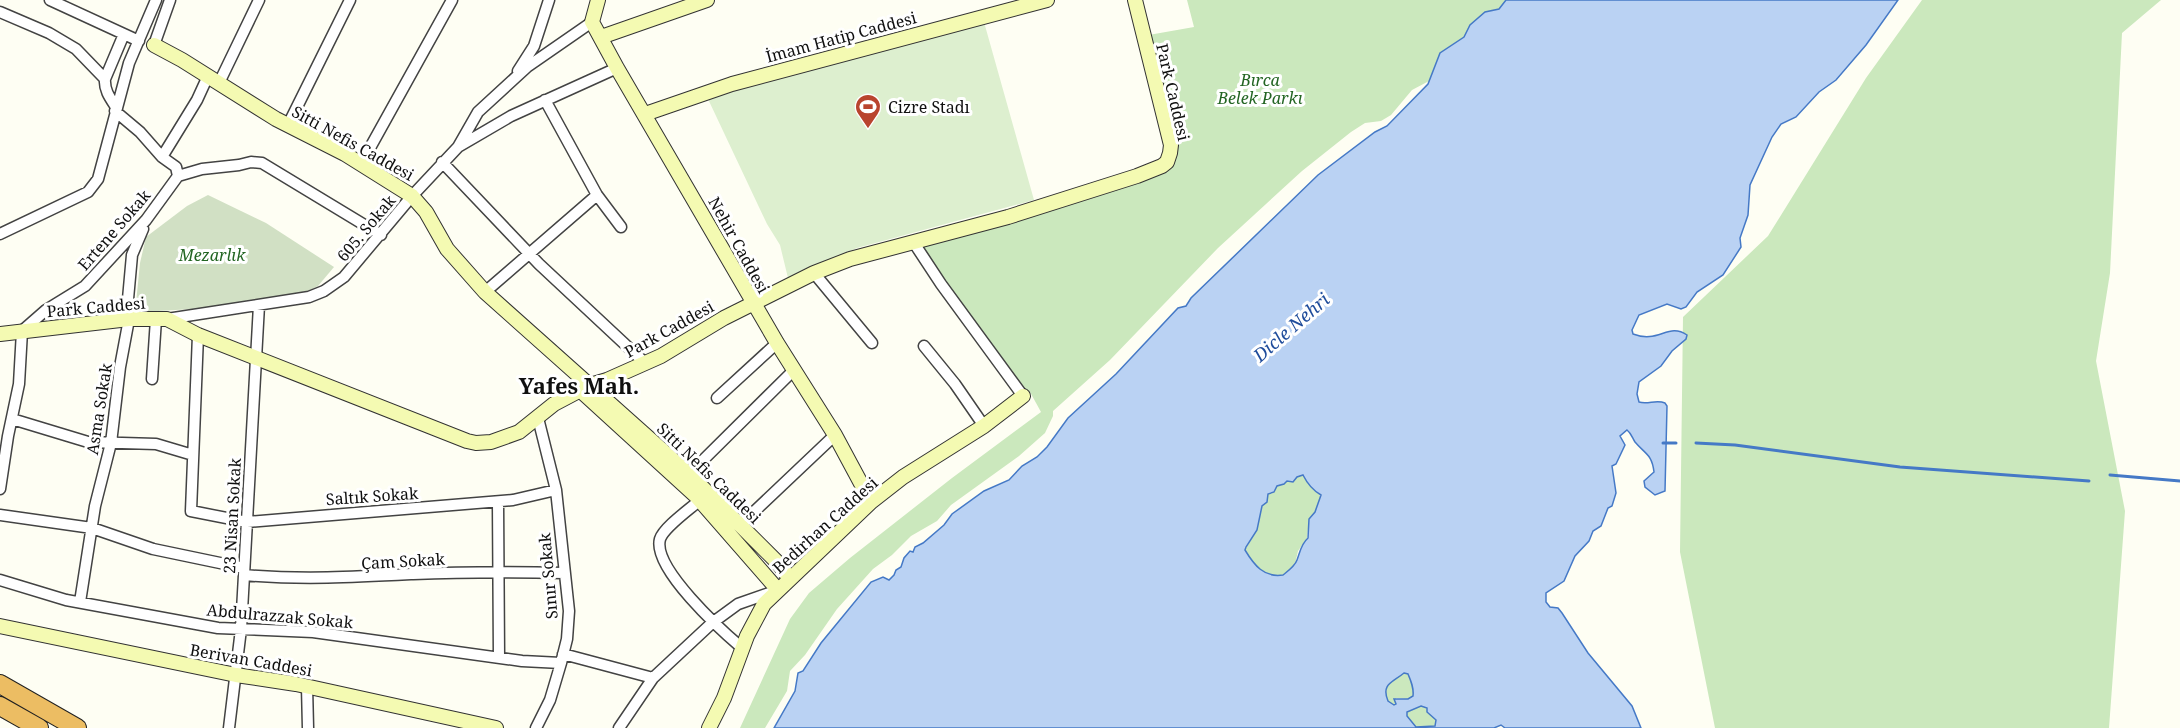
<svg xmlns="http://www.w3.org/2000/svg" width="2180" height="728" font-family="'Noto Serif',serif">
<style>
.green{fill:#cbe8bd}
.cemetery{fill:#d1e0c4}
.pitch{fill:#ddefcf}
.water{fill:#bad2f3;stroke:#4579c6;stroke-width:1.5;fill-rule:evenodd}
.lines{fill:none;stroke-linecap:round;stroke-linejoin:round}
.stream{stroke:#4579c6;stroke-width:3}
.street-casing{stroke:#434343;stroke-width:13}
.secondary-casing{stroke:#323232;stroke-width:16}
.highway-casing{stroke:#212121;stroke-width:20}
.street{stroke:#fff;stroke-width:10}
.secondary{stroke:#f4fab2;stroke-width:14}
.highway{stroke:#ecbd63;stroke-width:18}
.labels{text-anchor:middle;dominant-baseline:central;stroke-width:6;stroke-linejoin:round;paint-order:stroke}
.street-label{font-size:16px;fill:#101010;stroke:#fff}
.park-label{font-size:16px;font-style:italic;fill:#236523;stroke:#fff}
.poi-label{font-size:16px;fill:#101010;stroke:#fff;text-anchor:start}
.water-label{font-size:18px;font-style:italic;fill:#1f4c9b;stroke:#fff}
.district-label{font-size:22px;font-weight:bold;fill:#101010;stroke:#fff}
</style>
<rect width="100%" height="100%" fill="#fefef3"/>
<path class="green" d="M1187 0H1506L1499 9 1489 11 1470 25 1464 37 1440 53 1429 81 1412 90 1391 115 1381 121 1365 123 1351 132 1302 171 1218 248 1110 360 1053 411V416L1045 433 1019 456 951 505 937 521 911 536 892 555 873 569 837 609 805 655 790 671 787 691 765 728H740L790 619 809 593 850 558 952 478 1041 412 1030 392 1023 396 914 243 1008 217 1169 158 1143 36 1194 27Z
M1922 0H2161L2122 33 2110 273 2096 361 2125 511 2109 728H1715L1680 552 1683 317 1768 236 1866 78Z
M1301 475H1303C1307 484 1316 489 1321 497L1315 512 1309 519 1307 538 1298 551 1295 564 1283 575C1264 578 1254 565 1245 550L1257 530 1262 506 1268 494 1277 486Z
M1404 672 1408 674 1414 689 1413 696 1408 699 1396 698V705H1394L1388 701C1381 684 1392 683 1404 672Z
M1421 705 1427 707 1436 720 1435 726 1416 727 1407 716V712Z"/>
<path class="cemetery" d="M208 195 266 223 334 267 318 286 308 291 210 308 141 312 136 307V303L140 263 146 237 187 206Z"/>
<path class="pitch" d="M984 22 1034 200 857 248 788 278 780 245 767 224 708 99 791 74Z"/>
<path class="water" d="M1506 0H1898L1866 45 1836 80 1819 92 1796 117 1781 124 1772 137 1750 185 1748 215 1740 238 1741 247 1723 275 1697 292 1686 307 1681 309 1667 304 1639 315 1632 330 1633 334C1659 344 1668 322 1687 335L1686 339 1672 351 1661 366 1639 382 1637 394 1639 402C1648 405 1656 399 1665 403L1667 406 1665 491 1655 495 1645 487 1644 481 1654 472C1652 454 1645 454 1635 442 1632 437 1631 433 1627 430L1620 436 1625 445 1616 464 1612 466 1616 493 1612 506 1608 508 1601 526 1593 531 1589 541 1575 556 1564 581 1546 593V602L1550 607 1558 608 1562 613 1588 653 1632 706 1641 728H1505L1501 725 1494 728H774L795 691 798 673 803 671 821 643 871 582 883 577 889 580 894 575 896 570 901 567 904 558 910 551 913 552 915 547 923 543 944 525 952 514 984 491 1009 480 1022 466 1037 457 1047 447 1068 418 1116 374 1178 308 1186 306 1191 298 1318 175 1375 132 1387 126 1428 84 1440 53 1464 37 1470 25 1485 12 1499 9ZM1303 475C1307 483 1314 491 1321 495L1315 512 1309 519 1308 538C1301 544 1300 552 1297 560 1295 566 1288 571 1283 575 1264 578 1254 565 1245 550L1246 547 1257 530 1262 506 1267 502 1268 494 1274 492 1277 486 1284 484 1287 481 1293 482 1297 477ZM1404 673 1408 674C1411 681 1414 688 1413 696L1408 699H1394L1396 704 1394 705 1388 701C1381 684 1392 683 1404 673ZM1421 706 1427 708V712L1436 720 1435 726 1416 727 1407 716V712Z"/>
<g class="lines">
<path class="stream" d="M1663 443H1676
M1696 443 1735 445 1900 467 2089 481
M2110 475 2180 481"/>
<defs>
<path id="street" d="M50 0 139 41
M0 12 49 33 76 49 105 79C104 90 110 98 116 107
M154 45 170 0
M518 71 534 46 549 0
M105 79 124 34
M219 83 259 0
M545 100 597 195 621 227
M288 125 350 0
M458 147 511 116 617 68
M162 157 197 100 208 76
M442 162 539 264 645 363
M361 164 452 0
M178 176 202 169 239 165 251 162 262 163 381 235
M0 234 88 192 98 179 129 63 156 0
M914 243 941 284 1023 396
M814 273 872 343
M485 292 597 195
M167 319 309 297 324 291 344 277 412 196 458 147 478 112 527 67 592 22
M198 335 191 511 247 522 513 500 556 490
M924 346 955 384 984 426
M152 379 156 319
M717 398 777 343
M12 419 88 442 156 444 193 455
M689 474 793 371
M0 489 8 436 19 384 22 331 46 310 85 286 146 220 178 176 176 167 162 157 140 132 115 111
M700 500C690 509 664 527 660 539 652 568 722 631 742 648
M498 502 499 657
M0 515 92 528 153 549 244 568
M740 525 835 435
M244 575C301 580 356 577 413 574 464 572 514 572 564 573
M0 580 66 600 218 628 313 632 522 661 561 663
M80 602 95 506 111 443 120 367 129 319 128 299 132 255 143 229
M563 654 653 678
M307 686 308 728
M229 728 241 629 259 305
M536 728 550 700 561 663 567 639 569 611 556 490 538 418
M619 728 653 678 712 623 738 604 775 591"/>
<path id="secondary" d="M598 0 592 22 617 68 777 343 835 435 871 502
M601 37 707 0
M154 45 182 60 276 119 345 154 412 196 426 212 447 249 485 292 689 474 779 564 790 579
M645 114 732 84 1047 0
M0 334 129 319H167L198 335 467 441 476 443 491 442 519 432 554 404 590 385 607 380 661 356 724 318 814 273 850 259 1008 217 1137 176 1162 166 1167 162 1170 153 1171 145 1135 0
M580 390 696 496 778 590
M0 626 236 675 296 684 496 728
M709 728 724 698 747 636 764 604 871 502 903 477 984 426 1023 396"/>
<path id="highway" d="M0 684 77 728
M0 706 39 728"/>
</defs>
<use href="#street" class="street-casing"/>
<use href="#secondary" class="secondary-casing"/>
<use href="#highway" class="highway-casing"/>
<use href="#street" class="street"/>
<use href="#secondary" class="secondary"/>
<use href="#highway" class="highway"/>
</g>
<defs>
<symbol id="stadium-pin" viewBox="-11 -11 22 30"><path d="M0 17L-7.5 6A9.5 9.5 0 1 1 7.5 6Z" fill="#b9442e" stroke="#fff"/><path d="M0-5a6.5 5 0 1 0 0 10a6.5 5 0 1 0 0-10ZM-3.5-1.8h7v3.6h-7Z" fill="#fff"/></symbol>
</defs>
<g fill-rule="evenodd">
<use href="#stadium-pin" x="853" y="92" width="30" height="40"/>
</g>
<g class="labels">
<g class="street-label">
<text transform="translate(841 37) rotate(-15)">İmam Hatip Caddesi</text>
<text transform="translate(1173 92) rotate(77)">Park Caddesi</text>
<text transform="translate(353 143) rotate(29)">Sitti Nefis Caddesi</text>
<text transform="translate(366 228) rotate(-50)">605. Sokak</text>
<text transform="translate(114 230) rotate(-49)">Ertene Sokak</text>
<text transform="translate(739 245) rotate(61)">Nehir Caddesi</text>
<text transform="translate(96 307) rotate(-5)">Park Caddesi</text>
<text transform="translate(669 329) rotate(-29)">Park Caddesi</text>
<text transform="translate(99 409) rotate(-81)">Asma Sokak</text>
<text transform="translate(709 473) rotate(44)">Sitti Nefis Caddesi</text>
<text transform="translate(372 496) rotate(-4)">Saltık Sokak</text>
<text transform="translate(232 516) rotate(-87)">23 Nisan Sokak</text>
<text transform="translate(825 525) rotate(-42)">Bedirhan Caddesi</text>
<text transform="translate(403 561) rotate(-3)">Çam Sokak</text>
<text transform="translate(548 576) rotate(-95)">Sınır Sokak</text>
<text transform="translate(280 616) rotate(5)">Abdulrazzak Sokak</text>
<text transform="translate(251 660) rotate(10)">Berivan Caddesi</text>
</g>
<g class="park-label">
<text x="1260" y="80">Bırca<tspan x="1260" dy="18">Belek Parkı</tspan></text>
<text x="212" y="255">Mezarlık</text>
</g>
<g class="poi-label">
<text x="888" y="107">Cizre Stadı</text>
</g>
<g class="water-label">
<text transform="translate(1291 327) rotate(-41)">Dicle Nehri</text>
</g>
<g class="district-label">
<text x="579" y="385">Yafes Mah.</text>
</g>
</g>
</svg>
